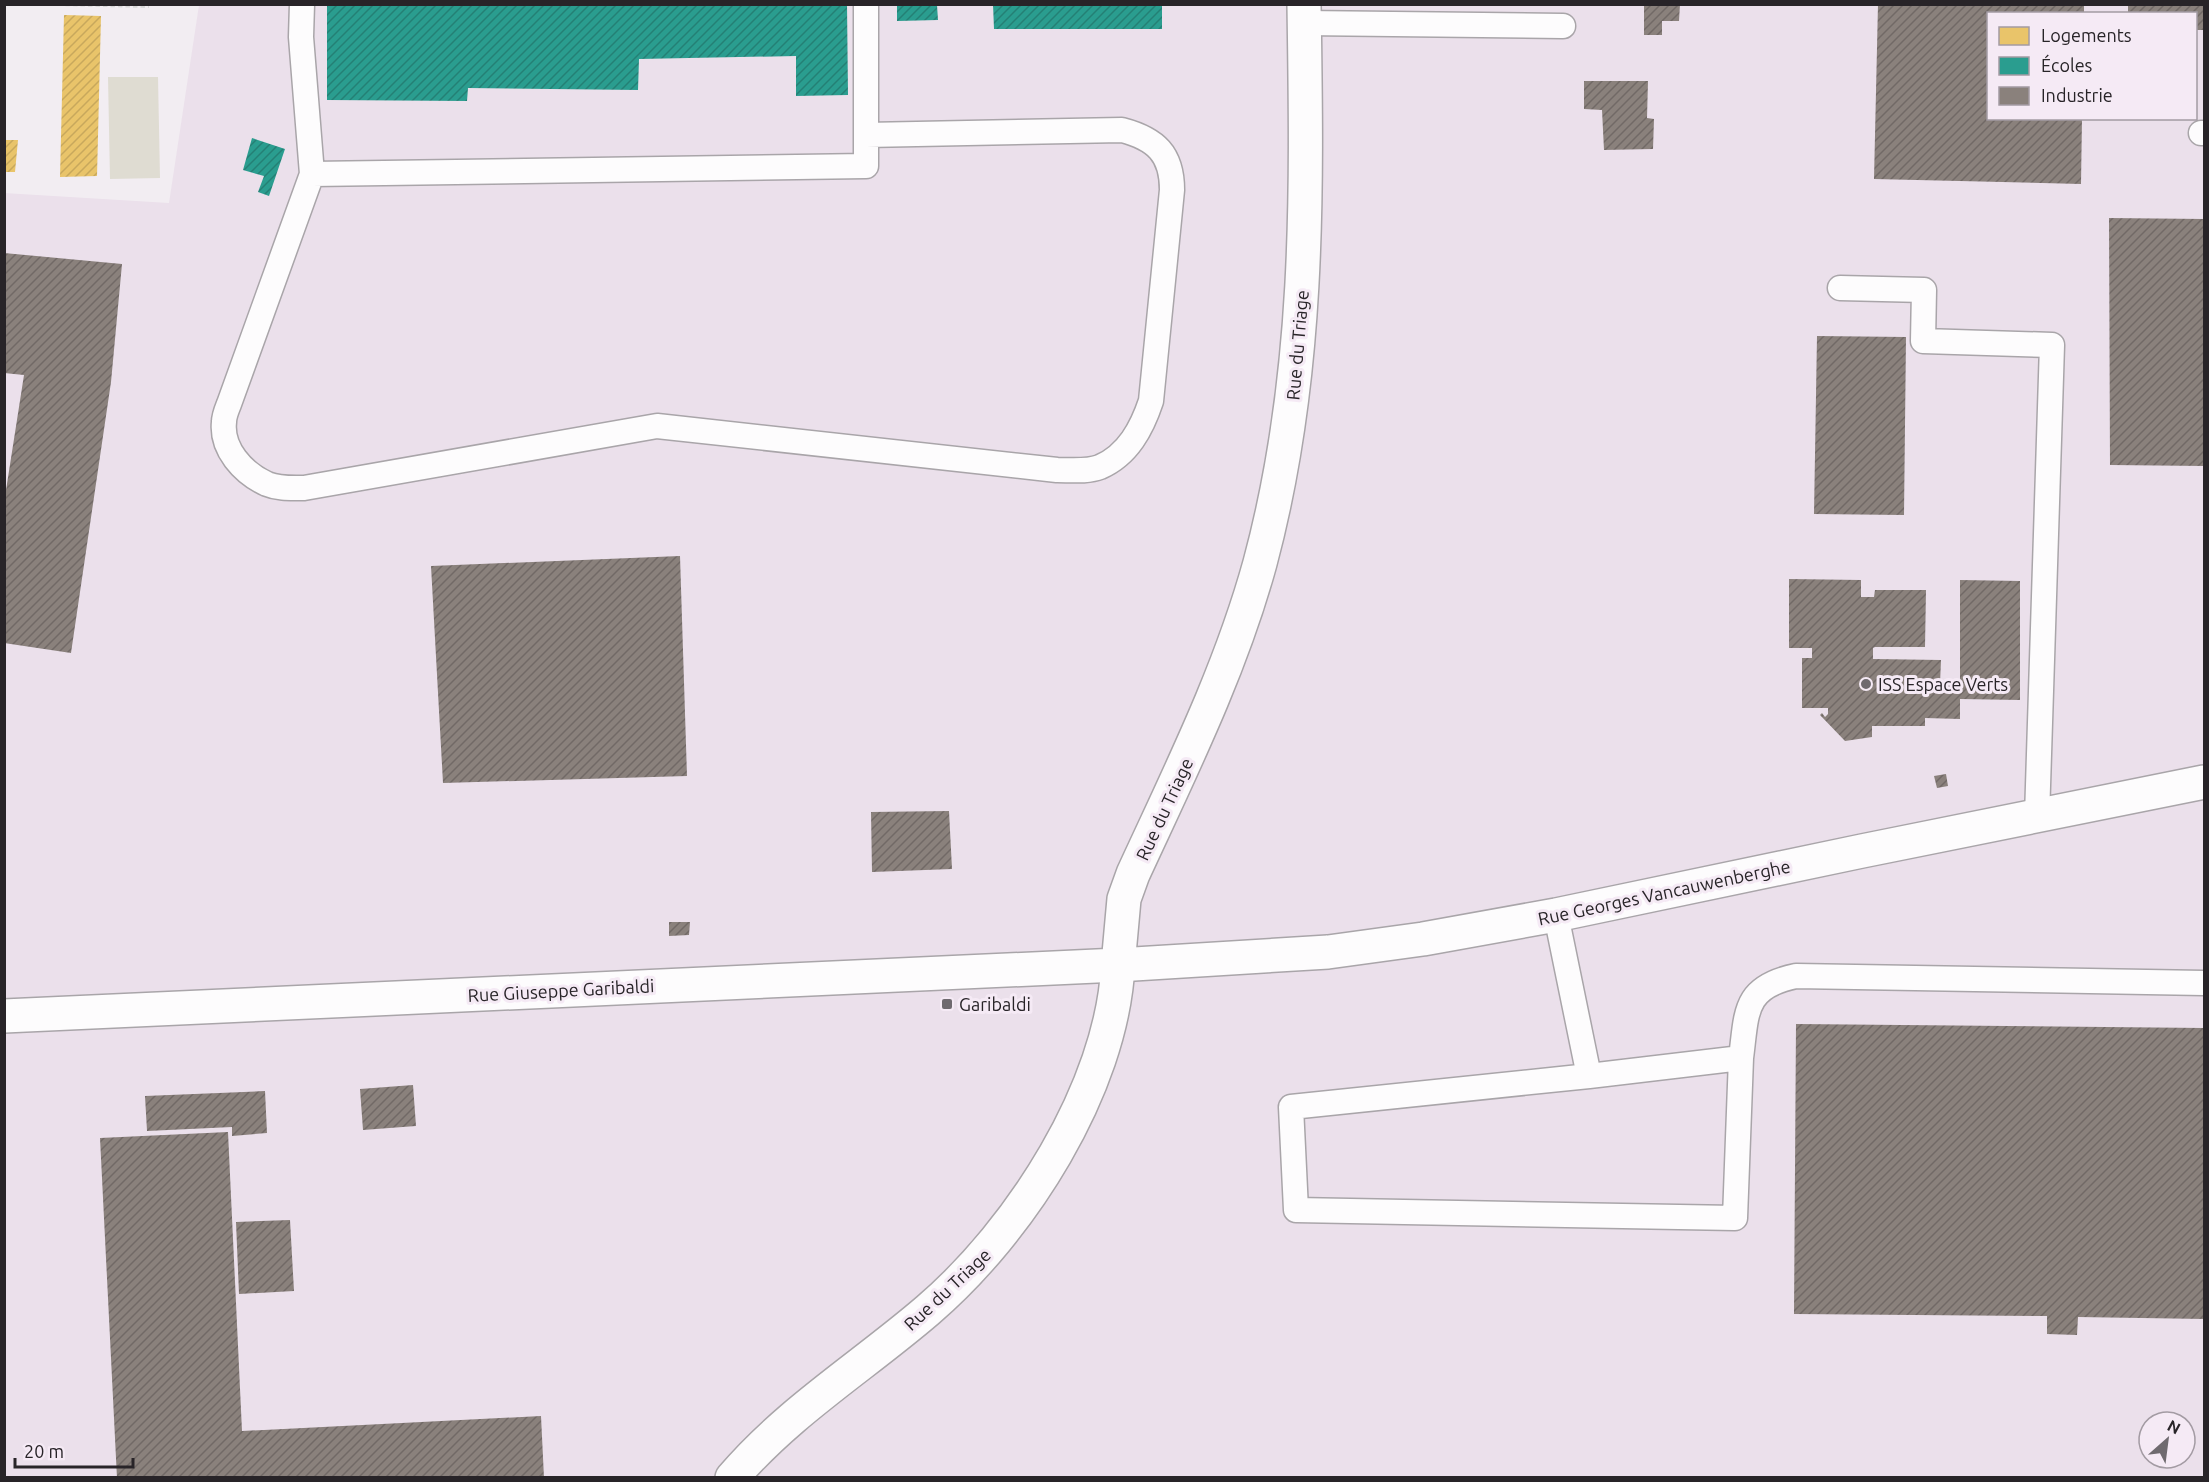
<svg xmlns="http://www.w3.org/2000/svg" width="2209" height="1482" font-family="Ubuntu,sans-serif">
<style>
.built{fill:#ebe0eb;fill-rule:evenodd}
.pitch{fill:#dfdcd2}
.homes{fill:url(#homes-hatch)}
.schools{fill:url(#schools-hatch)}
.industry{fill:url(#industry-hatch)}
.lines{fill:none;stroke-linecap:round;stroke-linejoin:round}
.service-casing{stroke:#a9a5a9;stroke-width:27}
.minor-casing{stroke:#a9a5a9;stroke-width:36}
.tertiary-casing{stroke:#a9a5a9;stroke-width:36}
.path{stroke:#d8d7d8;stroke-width:4;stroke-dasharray:4.5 3;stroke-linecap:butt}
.service{stroke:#fdfcfd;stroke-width:24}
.minor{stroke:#fdfcfd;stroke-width:33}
.tertiary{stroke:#fdfcfd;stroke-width:33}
.poi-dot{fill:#6f6a6f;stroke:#f5eaf5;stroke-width:2}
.labels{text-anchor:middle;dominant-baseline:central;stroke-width:6;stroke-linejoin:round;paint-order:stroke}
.street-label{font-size:18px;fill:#282428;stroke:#f5eaf5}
.poi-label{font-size:18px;fill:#282428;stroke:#f5eaf5;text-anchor:start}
</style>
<defs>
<pattern id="homes-hatch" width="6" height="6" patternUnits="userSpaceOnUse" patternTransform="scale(1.5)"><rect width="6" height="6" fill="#e9c46a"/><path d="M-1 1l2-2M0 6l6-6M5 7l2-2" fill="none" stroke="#c8a85c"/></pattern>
<pattern id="schools-hatch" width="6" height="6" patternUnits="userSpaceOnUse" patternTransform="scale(1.5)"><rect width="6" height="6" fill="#2a9d8f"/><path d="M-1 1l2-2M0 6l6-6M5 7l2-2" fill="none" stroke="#248075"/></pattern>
<pattern id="industry-hatch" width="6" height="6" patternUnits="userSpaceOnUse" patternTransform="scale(1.5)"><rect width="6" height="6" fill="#8a817c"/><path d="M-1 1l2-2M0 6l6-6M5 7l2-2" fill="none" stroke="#716966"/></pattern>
</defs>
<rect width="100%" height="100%" fill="#f2edf2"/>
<path class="built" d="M199 5H2204V1477H5L4 193 169 203ZM1988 14H2196V118H1988ZM2149 1422H2185V1458H2149Z"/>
<path class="pitch" d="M108 77H158L160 178 110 179Z"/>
<path class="homes" d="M64 15 101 16 97 176 60 177Z
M4 140H18L15 172H4Z"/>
<path class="schools" d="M327 4H847L848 95 796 96V56L639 59 638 90 468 88 467 101 327 100Z
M993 4H1162V29H994Z
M897 5H937L938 20 897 21Z
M252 138 285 149 269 196 258 192 264 176 243 170Z"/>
<path class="industry" d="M1644 4H1680L1679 21H1662V35H1644Z
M1878 4H2084V14H1988V118H2082L2081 184 1874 179Z
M2128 4H2204V30H2196V14H2128Z
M1584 81H1648L1647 118 1654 119 1653 149 1604 150 1602 110 1584 109Z
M2109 218 2204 219V466L2110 465Z
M4 253 122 264 111 382 71 653 4 643V503L24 375 4 373Z
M1817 336 1906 337 1904 515 1814 514Z
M680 556 687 776 443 783 431 566Z
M1789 579 1861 580V597H1874L1875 590H1926L1925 647H1875L1873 648V659L1941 660 1940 684H1960V580L2020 581V700L1960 699V719L1925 718V726H1872V737L1845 741 1820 715 1822 713 1825 717 1828 714V708H1802V658H1812V648H1789Z
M1946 774 1948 786 1937 788 1934 776Z
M949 811 952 869 872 872 871 812Z
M669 922H690L689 935 669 936Z
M1796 1024 2204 1028V1319L2078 1317 2077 1335 2047 1334V1316L1794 1314Z
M413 1085 416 1126 363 1130 360 1089Z
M265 1091 267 1133 232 1136V1127L147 1131 145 1096Z
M228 1132 242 1431 541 1416 544 1478H117L100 1138Z
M290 1220 294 1291 239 1294 236 1222Z"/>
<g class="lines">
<defs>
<path id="service" d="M302 4 301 37 312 174
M866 4V166L312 174 229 404C227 409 224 416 224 422 221 449 243 473 267 484 279 489 291 488 304 488L657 426 1057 470C1071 470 1087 472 1100 467 1128 455 1142 428 1151 401L1172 190C1172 154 1156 139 1122 130L866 135
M1304 23 1563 26
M2201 133H2204
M1840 288 1924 290 1923 341 2052 345 2037 817
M1556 915 1589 1076 1291 1107 1296 1210 1735 1218 1741 1058 1589 1076
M1741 1058C1747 1012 1743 987 1796 976L2204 983"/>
<path id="minor" d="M732 1478C788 1412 863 1366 928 1310 1020 1231 1112 1089 1118 965"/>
<path id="tertiary" d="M1118 965 1124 899 1133 874C1180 772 1230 672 1260 563 1310 377 1307 195 1304 4
M4 1016 1118 965 1328 952 1423 939 1556 915 1862 851 2204 782"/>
</defs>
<use href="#service" class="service-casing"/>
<use href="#minor" class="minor-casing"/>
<use href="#tertiary" class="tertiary-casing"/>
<path class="path" d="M58 4 149 6"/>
<use href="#service" class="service"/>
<use href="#minor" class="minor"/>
<use href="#tertiary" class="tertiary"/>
</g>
<g class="poi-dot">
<circle cx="1866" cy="684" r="6"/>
<rect x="941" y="998" width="12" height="12" rx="3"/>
</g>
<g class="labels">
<g class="street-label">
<text transform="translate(1297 345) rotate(-85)">Rue du Triage</text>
<text transform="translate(1164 809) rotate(-65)">Rue du Triage</text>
<text transform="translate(1664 892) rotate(-12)">Rue Georges Vancauwenberghe</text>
<text transform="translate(561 990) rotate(-3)">Rue Giuseppe Garibaldi</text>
<text transform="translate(947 1289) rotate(-43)">Rue du Triage</text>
</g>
<g class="poi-label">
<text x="1878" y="684">ISS Espace Verts</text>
<text x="959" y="1004">Garibaldi</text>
</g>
</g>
<rect width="2209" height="1482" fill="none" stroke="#282428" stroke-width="12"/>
<rect x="1987" y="12" width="210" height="108" fill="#f5eaf5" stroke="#a39ba3" stroke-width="1.5"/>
<rect x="1999" y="27" width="30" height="18" fill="#e9c46a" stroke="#a39ba3" stroke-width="1.5"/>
<text x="2041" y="42" font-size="18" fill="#282428">Logements</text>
<rect x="1999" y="57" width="30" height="18" fill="#2a9d8f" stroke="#a39ba3" stroke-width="1.5"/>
<text x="2041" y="72" font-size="18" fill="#282428">Écoles</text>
<rect x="1999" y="87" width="30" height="18" fill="#8a817c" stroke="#a39ba3" stroke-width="1.5"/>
<text x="2041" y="102" font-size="18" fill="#282428">Industrie</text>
<g transform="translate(2167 1440) rotate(28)"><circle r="28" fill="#f5eaf5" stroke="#a39ba3" stroke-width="1.5"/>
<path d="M0-4.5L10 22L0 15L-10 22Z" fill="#6f6a6f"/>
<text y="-9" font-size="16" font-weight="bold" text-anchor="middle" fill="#282428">N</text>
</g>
<path d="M15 1458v9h118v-9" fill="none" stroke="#282428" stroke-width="3"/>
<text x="24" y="1458" font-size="18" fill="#282428" stroke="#f5eaf5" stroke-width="4.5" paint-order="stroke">20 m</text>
</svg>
